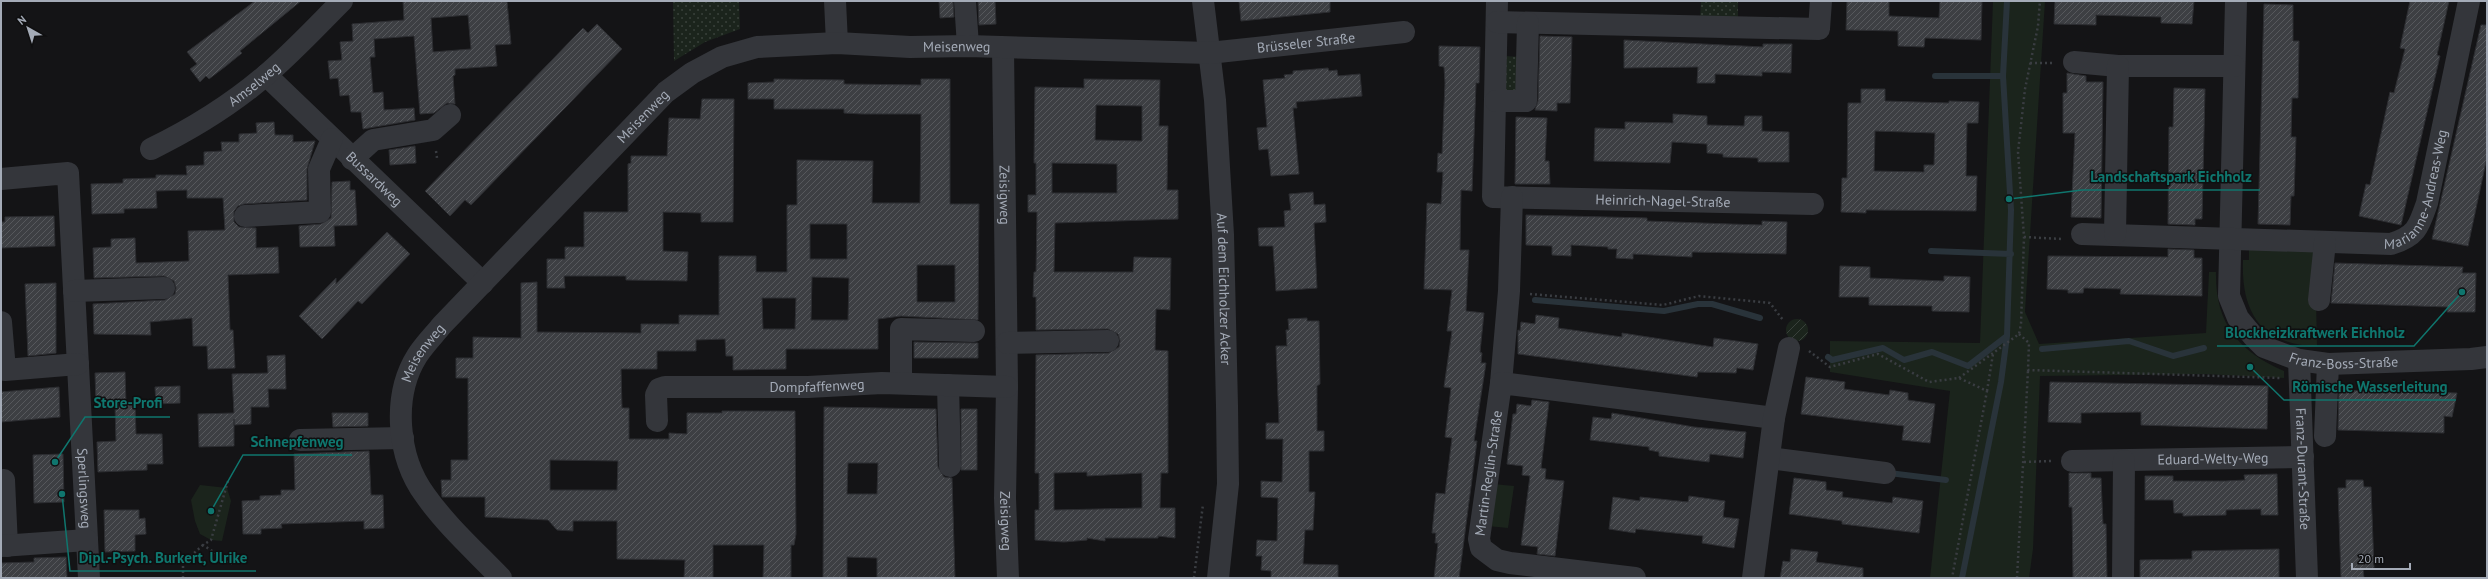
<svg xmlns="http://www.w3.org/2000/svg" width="2488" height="579" font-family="'PT Sans',sans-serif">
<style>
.grass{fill:url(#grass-dots)}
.park{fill:#1b241c}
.garden{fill:url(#garden-furrows)}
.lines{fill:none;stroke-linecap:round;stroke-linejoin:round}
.stream{stroke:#29333a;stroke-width:6}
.building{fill:url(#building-hatch);stroke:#2d2e32;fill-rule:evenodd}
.path{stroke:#3a3d42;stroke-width:2.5;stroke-dasharray:2 3;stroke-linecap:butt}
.minor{stroke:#34363b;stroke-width:22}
.labels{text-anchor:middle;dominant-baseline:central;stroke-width:3;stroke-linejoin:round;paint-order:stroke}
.street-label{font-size:14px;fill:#a4abb7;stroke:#0f0f10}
.leader{fill:none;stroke:#0f766e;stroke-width:1.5}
.callout-dot{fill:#0f766e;stroke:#0f0f10;stroke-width:1.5}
.callout-label{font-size:15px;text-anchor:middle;font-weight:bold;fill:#0f766e;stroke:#0f0f10;stroke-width:3;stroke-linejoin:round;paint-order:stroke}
</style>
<defs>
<pattern id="grass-dots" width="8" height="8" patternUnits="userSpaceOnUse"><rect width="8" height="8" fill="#1b241c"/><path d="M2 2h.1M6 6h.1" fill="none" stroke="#39413b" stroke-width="1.8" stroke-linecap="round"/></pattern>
<pattern id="garden-furrows" width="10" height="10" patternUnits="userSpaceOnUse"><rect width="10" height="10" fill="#1b241c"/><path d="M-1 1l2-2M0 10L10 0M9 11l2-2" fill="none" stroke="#39413b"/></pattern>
<pattern id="building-hatch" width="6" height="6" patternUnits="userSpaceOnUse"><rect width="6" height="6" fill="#3d3f43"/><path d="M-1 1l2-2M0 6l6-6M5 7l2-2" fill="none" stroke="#56585c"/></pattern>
</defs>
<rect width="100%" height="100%" fill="#141416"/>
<path class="grass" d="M673 1H739L740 29 705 42 674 61Z
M1701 1H1738V20L1700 19Z
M1504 56 1522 57 1521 96H1504Z"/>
<path class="park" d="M1993 1H2045L2025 312 2039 344 2206 333 2209 272H2216C2215 323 2238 351 2284 371V378L2204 374 2040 376 2033 549 2029 578H1930L1950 391 1830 372V341L1980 343Z
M2249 249 2315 250 2317 346C2261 345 2241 312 2243 260H2249Z
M1493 484 1514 486 1508 528 1488 526Z
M200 485 227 488 231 501 222 541 211 540 200 534 195 521 191 500Z"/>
<path class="garden" d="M1786 330a11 11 0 1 1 22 0a11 11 0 1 1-22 0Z"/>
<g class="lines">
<path class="stream" d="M2007 1 2003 76 2011 210 2007 336
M1935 76H2003
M1931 251 2011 254
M1535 300 1664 311 1698 304H1712L1760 318
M2042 349 2129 341 2173 356 2204 348
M1828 357 1832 360 1883 348 1904 360 1932 352 1968 366 2007 336 2001 382 1962 578
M1889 473 1946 480"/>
</g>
<path class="building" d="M255 1H301L240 51 242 53 226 66 209 79 206 76 200 82 190 69 197 64 187 52Z
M403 1H507L511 44 495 45 497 66 455 69V75L453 76 455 104 447 103 434 113 420 114 414 36 374 39 375 57H370L373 93 383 92 384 110 414 108 415 120 363 129 361 112H351L349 95 340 96 338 78 330 79 328 61 342 60 340 42 353 41 352 24 404 20ZM468 15 471 49 433 52 431 18Z
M939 1H953L954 17 940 18Z
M978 1H995L996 24 979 25Z
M1239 1H1330V12L1241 21Z
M1847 1H1889V16L1939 18 1940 1H1982L1981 40 1925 38 1924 47 1898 46V31L1846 30Z
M2055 1H2194L2192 24 2161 23V17L2096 15V25L2054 24Z
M2410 1H2449L2437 55 2440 56 2401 225 2359 216 2366 184 2370 185 2390 92 2394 93 2405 49 2400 48Z
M2264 4 2293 5V41H2299L2298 98H2292L2291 137H2296L2294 196H2291L2290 225 2258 224Z
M597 24 622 49 471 205 465 200 450 216 425 191 583 28 588 33Z
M2481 25H2487V157L2468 246 2432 239Z
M1540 36 1572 37 1570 103H1557V111L1535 110 1538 101Z
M1624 40 1763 47V44H1792L1791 73 1762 72V76L1715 74V83H1697L1698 67 1624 68Z
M1439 46 1480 47 1479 83H1476L1472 191 1461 190 1460 250H1469L1466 311 1484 313 1480 352 1482 353 1481 363H1486L1474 441H1477L1459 578H1434L1438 543H1435L1436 533H1432L1436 493 1445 494 1452 438 1445 437 1451 388 1444 387 1452 331H1447L1452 290 1424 289 1427 203 1441 204 1443 172H1437L1438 153 1442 154 1445 83 1444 67 1439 66Z
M1328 68 1329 71 1337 70 1338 76 1360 74 1362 96 1296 102 1297 108H1293L1299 174 1271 176 1268 149 1259 150 1257 128 1267 127 1263 80 1285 78 1284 75 1293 74V71Z
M2067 73 2086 76V82H2103L2101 218 2071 217 2075 133H2063V93H2067Z
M774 79 844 80V84L921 85V79H950V204H979L978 320 901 316 878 319V349H786V369L733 370V356H726L725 339 696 340V351H657V369H621L622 408H629V439H669V433L687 434V413H722V411H795L796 534 794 545H791V578H763L764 545H713V578H684L685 560 617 559V521H573V531L557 530 548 520 485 517V497H442L441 480H451V460H468V378H456V358H473V337L521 338V283L537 282V332L641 333V324H679V315H719V256H756V272H787V205H797V160L873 161 872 203H920L921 114H862L844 113V109H774V99H748V83L774 82ZM810 224H847V259H810ZM917 265H955V302H917ZM812 277 849 278 848 320H811ZM762 298H796L795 329H763ZM550 460 618 461 617 490H550Z
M1084 79 1160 80 1159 126H1168L1167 190H1178V219L1055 223 1054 272H1133L1134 257 1171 258 1170 310 1156 309 1155 350 1168 351V473H1161L1160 508H1175V538L1158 536V538H1105V541L1087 538V540L1064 542 1035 540V510H1039V473H1035L1036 355 1109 353 1119 347 1120 341 1118 334 1108 329 1036 330V297H1033L1034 272H1036L1037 212H1028V195H1036V163H1034L1035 87 1084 88ZM1096 105 1142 106V141L1095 140ZM1052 163 1117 164V193H1052ZM1087 472V476L1142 473V508L1054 510V473Z
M2174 88 2205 89 2202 219H2195V225L2168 224 2169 127H2173Z
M1861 89H1885V101L1949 103V101L1979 102 1978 123H1967L1966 176H1977L1976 211 1866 210V213L1841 212 1842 178H1847L1848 103H1861ZM1875 131 1935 133 1934 165H1924V172L1874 171Z
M702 99H734L733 222H701V213L663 212V251L688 252 687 281 626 280V276H564L565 288H547V259H565V247H584V212H628V164L631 163V156H667L669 118 700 119Z
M1673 114 1707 116V125L1744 126 1745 116H1762V131L1789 132V162H1758V158L1723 157V154L1707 153V144L1672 142 1670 163 1594 161 1595 128 1625 129V122L1673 123Z
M1516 117 1547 118 1545 161H1549L1550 184H1515Z
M274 122 275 135H293V142L315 141 307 169V200L244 204 238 206 234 211V222L239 227 256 228V248L278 247 279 273 228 275 230 330H233L235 368 208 369 207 346H193L192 318 150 322 151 335 94 334 93 304 165 300 175 294 176 288 174 281 164 276 94 278 93 248 111 247V239L135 238 136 263 189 261 188 231 225 230 223 198H187V190L156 191 157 208 124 209V213L92 214 91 184 123 183V179L156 178V175H187L186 166 204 165V152L222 151 221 142H239V134L257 133 256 123Z
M415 146 416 163 390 165 389 150Z
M350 181V190H355L357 225 334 226 335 246 300 247 299 226 321 224 331 218 332 182Z
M1313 192 1314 205 1325 204 1326 222 1314 223 1317 288 1276 291 1273 246H1259L1258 228 1285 227 1284 211 1291 210 1289 194Z
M1526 215 1647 218V221L1730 224 1762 225V221L1787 222 1786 254 1692 252V257L1633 254V259L1616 258 1617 249H1608V247L1571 245V256L1552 255V246L1526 245Z
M54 216 55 246 1 248V222H5V217Z
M387 232 410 254 362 304 358 301 322 339 299 316 336 278V284Z
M2168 249 2194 250V258H2202V296L2120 294 2121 289 2084 288 2083 293H2068V290L2047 289 2048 256 2168 257Z
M2335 263 2463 267 2462 273H2476L2475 312H2447L2448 307 2331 303Z
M1840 266 1870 267V278L1944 281V276L1970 277 1969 312 1932 311V306L1869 305V297H1839Z
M56 283V353L28 356 25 284Z
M1536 315 1559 318 1558 328 1622 337V333L1713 347 1714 338 1758 344 1753 370 1737 368 1736 373 1698 372 1697 377 1518 354V330L1520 331 1521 322 1535 324Z
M1307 318V321H1319L1320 384 1317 386V431H1324V451H1309V492H1315L1313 530H1305L1303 564 1338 565V578H1271V571L1261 570 1262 556H1256L1257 540 1277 541 1278 498 1261 497V481L1282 482 1283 439H1266V423H1279L1276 346H1287L1286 330H1289L1288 319Z
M914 342 978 343V358H914Z
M285 355 286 389H268L269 407H251V424L234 425V419V446L199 447 198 414 234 413 232 374 268 373 267 356Z
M125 372 126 404H135L136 434H162L163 464H147V470L98 472 97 442 116 441 115 405H96L95 373Z
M1806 377 1845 382 1844 389 1889 395 1890 390 1908 393V400L1935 404 1930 443 1902 440 1904 426 1801 414Z
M2050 382 2268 386 2267 429 2141 425V412L2081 413V423L2048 422Z
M180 386V403L156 404 155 387Z
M59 387 60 417 1 422V392Z
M2339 390 2365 391 2457 393 2452 417 2444 416V433L2338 430Z
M1532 400 1549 402 1541 468 1546 469 1545 479 1564 481 1555 556 1537 554 1538 547 1521 545 1530 476 1522 475 1523 466 1507 464 1513 414H1516L1517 404 1531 406Z
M824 407 936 409 938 467 944 477 952 478 955 578H877V558L847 557V578H823ZM848 463H878L877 494H847Z
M961 409H977V470H961Z
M332 413H368V426L333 427Z
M1612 413 1694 427 1746 432 1743 458 1710 454 1709 462 1659 456V452L1649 450V447L1590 440 1593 417 1611 419Z
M369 451 371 495H383L384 528 364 529V521L281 524 282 528 261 529V534H243L242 501 260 500V496L281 495V490H295L294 454Z
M63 454 64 502 34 503 33 455Z
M2069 473H2091V478H2101L2103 524H2106L2107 578H2073L2072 507H2069Z
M2277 474 2278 515H2261V509L2226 510V515L2183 516V513H2174L2173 500H2145V476H2173V481H2225L2245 480 2244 475Z
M1794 478 1826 482V490L1843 492 1842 497 1892 503 1893 497 1923 501 1919 533 1842 524V521L1789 514Z
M2346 480H2363L2364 487H2371L2374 568 2363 569 2364 578H2341L2338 488H2346Z
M1689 496 1725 501 1723 517 1739 519 1734 548 1702 543 1703 536 1636 529 1635 533 1609 529 1613 497 1640 501V497L1688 502Z
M104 510H139V519L145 518 146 534 135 535V551L105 552Z
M1791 549 1818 552 1816 562 1863 568V578H1780L1783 561 1790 562Z
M2279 549V578H2140V560L2192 559V551Z
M66 557 67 578H1V563L34 562V558Z"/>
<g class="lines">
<path class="path" d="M2030 63H2054
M436 151 437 158
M2024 237 2062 239
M1530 294 1663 305 1699 296 1770 303 1783 320
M2019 334 2029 343 2028 370 2280 378
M1809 351 1830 367 1878 354 1929 382 1959 378 1987 391 1952 578
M1959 378 2019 334 2021 324 2024 237 2018 152 2025 89 2038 26 2040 1
M1987 391 1993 354
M2024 462 2051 461
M228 481 211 540 203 545 232 564
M183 578V563L203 545
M1194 578 1203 504
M2017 578 2028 370"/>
<g class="minor">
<path d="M835 1 837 43"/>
<path d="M965 1 968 46"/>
<path id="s1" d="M1203 1 1215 100 1223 235 1227 406 1228 484 1218 578"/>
<path id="s2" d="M1497 1 1493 197 1813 204"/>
<path id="s3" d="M2236 1 2229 296 2238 318 2253 336 2264 347 2299 360 2328 364 2471 359 2487 357"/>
<path d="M1497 22 1819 29 1821 1"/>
<path id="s4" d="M1003 48 1007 387 1005 498 1008 578"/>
<path d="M2074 62 2118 66H2234"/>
<path id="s5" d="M266 75 483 283"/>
<path d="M1496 101H1526L1528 23"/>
<path id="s6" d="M151 149C192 129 231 105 266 75 293 52 317 26 342 1"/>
<path d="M352 159 373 140 433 130 450 115"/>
<path id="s7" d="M1 179 68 173 89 578"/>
<path d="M245 216 320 212 319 169 332 139"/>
<path id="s8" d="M2082 234 2391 244C2417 236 2419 226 2427 203L2469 1"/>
<path d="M2115 234 2118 66"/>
<path d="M74 291 164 288"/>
<path d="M2319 300 2325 242"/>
<path d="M1 322 5 370 78 364"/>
<path d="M1007 343 1108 341"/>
<path id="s9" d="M2299 360 2307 578"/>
<path d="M901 383V329L974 331"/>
<path d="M1501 383 1509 291 1512 197"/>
<path d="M948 385 950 466"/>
<path id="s10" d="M657 421 656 395 659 389 665 387H808L882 383 1007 387"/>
<path d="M2325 436 2328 364"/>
<path d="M300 440 403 438"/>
<path d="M1769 458 1885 473"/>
<path id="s11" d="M2072 461 2303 457"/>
<path d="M4 480 7 546"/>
<path d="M1 546 87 540"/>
<path id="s12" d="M501 578C475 551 446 525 425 495 397 457 392 396 417 356 424 345 434 335 442 325L666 92 692 73 722 57 757 47 837 43 910 47 968 46 1209 53 1404 32"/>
<path id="s13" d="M1635 578 1510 563 1497 560 1481 548 1479 539 1501 383 1774 418"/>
<path d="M1753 578 1774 418 1789 348"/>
<path d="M2123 578 2124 461"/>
</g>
</g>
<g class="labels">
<g class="street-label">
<text stroke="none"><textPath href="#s12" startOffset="1275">Brüsseler Straße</textPath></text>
<text stroke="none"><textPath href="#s12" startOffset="925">Meisenweg</textPath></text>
<text stroke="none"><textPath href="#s6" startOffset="122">Amselweg</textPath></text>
<text stroke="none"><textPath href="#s12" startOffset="589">Meisenweg</textPath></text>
<text stroke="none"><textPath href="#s5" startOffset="150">Bussardweg</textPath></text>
<text stroke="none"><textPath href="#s8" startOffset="372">Marianne-Andreas-Weg</textPath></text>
<text stroke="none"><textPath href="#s4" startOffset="147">Zeisigweg</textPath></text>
<text stroke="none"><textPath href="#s2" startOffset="366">Heinrich-Nagel-Straße</textPath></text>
<text stroke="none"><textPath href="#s1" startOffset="289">Auf dem Eichholzer Acker</textPath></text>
<text stroke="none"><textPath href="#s12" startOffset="265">Meisenweg</textPath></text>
<text stroke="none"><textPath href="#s3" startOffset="440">Franz-Boss-Straße</textPath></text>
<text stroke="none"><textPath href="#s10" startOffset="191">Dompfaffenweg</textPath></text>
<text stroke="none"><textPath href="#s11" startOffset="141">Eduard-Welty-Weg</textPath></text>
<text stroke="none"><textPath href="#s9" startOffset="109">Franz-Durant-Straße</textPath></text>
<text stroke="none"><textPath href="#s13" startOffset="235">Martin-Reglin-Straße</textPath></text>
<text stroke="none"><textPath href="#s7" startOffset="383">Sperlingsweg</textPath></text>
<text stroke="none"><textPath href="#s4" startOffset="473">Zeisigweg</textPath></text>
</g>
</g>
<path class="leader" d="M2009 199L2082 190H2260M2462 292L2414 346H2217M2250 367L2284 400H2456M55 462L85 417H170M211 511L243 455H352M62 494L70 571H256"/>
<g class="callout-dot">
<circle cx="2009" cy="199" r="4"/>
<circle cx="2462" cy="292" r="4"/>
<circle cx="2250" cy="367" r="4"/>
<circle cx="55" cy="462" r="4"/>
<circle cx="211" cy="511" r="4"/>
<circle cx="62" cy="494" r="4"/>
</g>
<g class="callout-label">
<text x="2171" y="182">Landschaftspark Eichholz</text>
<text x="2315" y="338">Blockheizkraftwerk Eichholz</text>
<text x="2370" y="392">Römische Wasserleitung</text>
<text x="128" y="408">Store-Profi</text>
<text x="297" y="447">Schnepfenweg</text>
<text x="163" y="563">Dipl.-Psych. Burkert, Ulrike</text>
</g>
<rect width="2488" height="579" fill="none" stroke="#a4abb7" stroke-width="4"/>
<g transform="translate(28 28) rotate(321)" stroke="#0f0f10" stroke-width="3" paint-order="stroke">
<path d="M0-3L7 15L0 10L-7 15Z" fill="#a4abb7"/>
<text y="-6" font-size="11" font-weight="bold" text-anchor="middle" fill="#a4abb7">N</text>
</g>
<path d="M2352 563v6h58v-6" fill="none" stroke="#a4abb7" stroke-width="2"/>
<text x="2358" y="563" font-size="12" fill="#a4abb7" stroke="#0f0f10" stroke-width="3" paint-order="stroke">20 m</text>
</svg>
